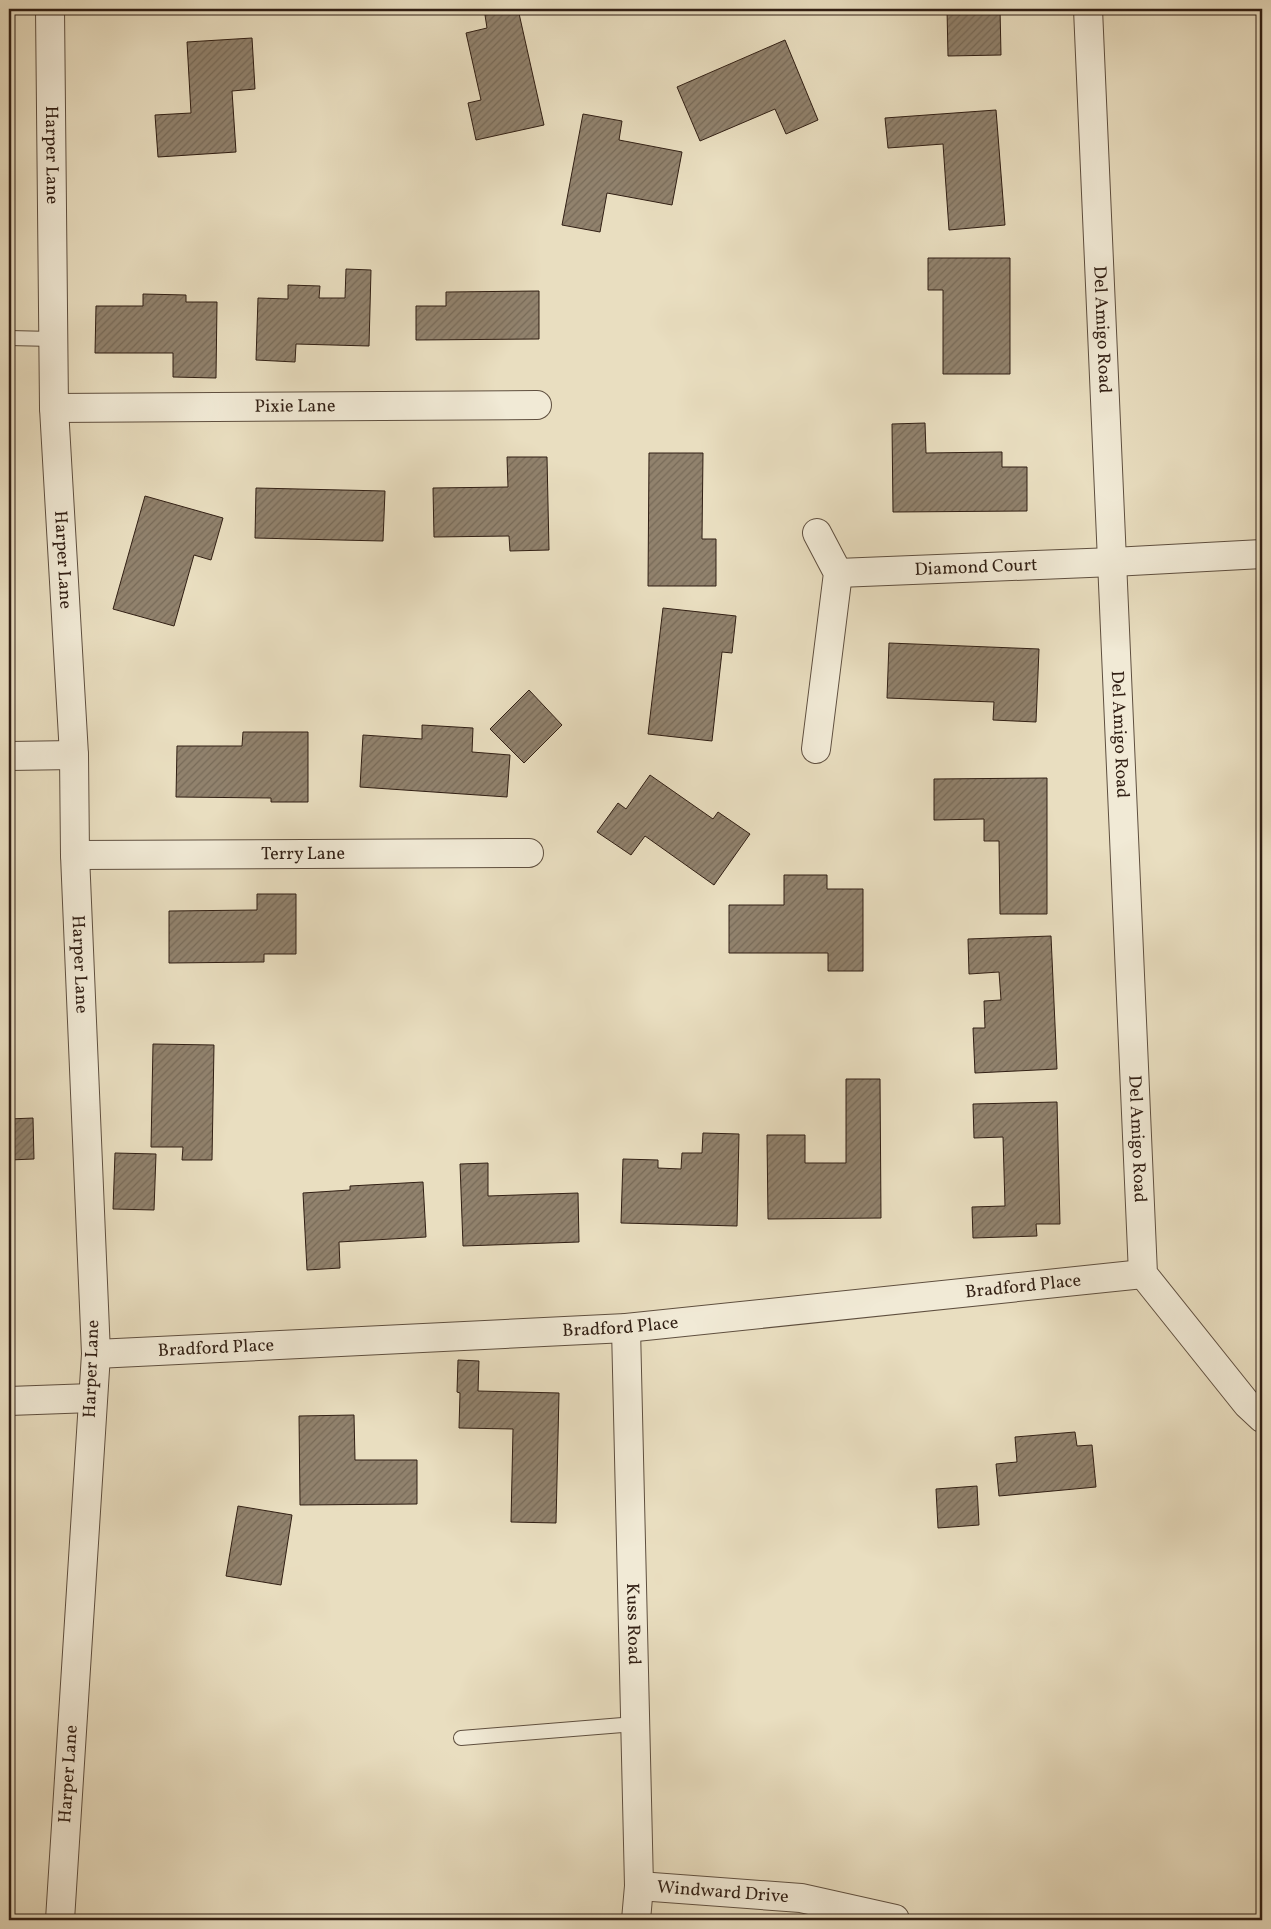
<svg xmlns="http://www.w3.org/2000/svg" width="1271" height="1929" font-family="Vollkorn,serif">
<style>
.building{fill:url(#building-hatch);stroke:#311f14}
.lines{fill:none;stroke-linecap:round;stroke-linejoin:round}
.service-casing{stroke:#5f4f3f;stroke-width:16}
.minor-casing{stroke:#5f4f3f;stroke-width:30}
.service{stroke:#f1ead6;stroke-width:14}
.minor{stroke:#f1ead6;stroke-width:28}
.labels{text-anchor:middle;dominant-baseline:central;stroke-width:4.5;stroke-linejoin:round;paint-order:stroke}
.street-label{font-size:18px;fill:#311f14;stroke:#f1ead6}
</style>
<defs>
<pattern id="building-hatch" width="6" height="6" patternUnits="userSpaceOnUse" patternTransform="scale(1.25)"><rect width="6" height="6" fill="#91826d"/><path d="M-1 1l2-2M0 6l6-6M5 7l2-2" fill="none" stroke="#776a58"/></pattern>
</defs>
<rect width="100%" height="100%" fill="#e9dec0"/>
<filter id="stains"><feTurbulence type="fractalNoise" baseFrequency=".004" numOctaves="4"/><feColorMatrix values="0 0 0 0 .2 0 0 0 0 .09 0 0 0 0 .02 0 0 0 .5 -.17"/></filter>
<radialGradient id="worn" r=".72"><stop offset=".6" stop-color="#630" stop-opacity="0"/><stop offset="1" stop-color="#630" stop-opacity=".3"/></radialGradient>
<path class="building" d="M511 9H518L544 125 476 140 468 103 481 100 466 33 487 28 485 15Z
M947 9H1000L1001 55 948 56Z
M252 38 255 89 232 91 236 152 158 157 155 115 191 113 187 42Z
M785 40 818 120 786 134 775 109 700 141 677 87Z
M996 110 1005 225 949 230 943 144 888 148 885 118Z
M583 114 622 121 619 140 682 152 672 205 607 193 600 232 562 225Z
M928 258H1010V374H943V290H928Z
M346 269 371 270 369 346 296 344 295 362 256 360 258 298 288 299V285L320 286 319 298H345Z
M539 291V339L416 340V306H446V292Z
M143 294 186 295V302H217L216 378 173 377V353H95L96 306H143Z
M925 423 926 453 1002 452V467H1027V511L893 512 892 424Z
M649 453H703L702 539H716V586H648Z
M507 457H547L549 550 510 551 509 536 434 537 433 488 508 487Z
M256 488 385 491 383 541 255 538Z
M145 496 223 518 211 560 194 555 174 626 113 609Z
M663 608 736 616 732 653 722 652 712 741 648 734Z
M889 643 1039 649 1036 722 993 720 994 702 887 698Z
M529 690 562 725 524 763 490 729Z
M422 725 473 728 472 752 510 755 507 797 360 787 363 735 422 739Z
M243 732H308V802H271V798L176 797 177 746H242Z
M650 775 713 819 718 812 750 834 714 885 645 836 631 855 597 832 618 803 626 809Z
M1047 778V914H1000L999 841H984V819L934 820V779Z
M9 799 14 800 12 850H9Z
M784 875H827V889H863V971H828V953H729V905H784Z
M257 894H296V954H264V962L169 963V911L257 910Z
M1051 936 1057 1069 975 1073 973 1028H985L984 1001 1001 1000 999 972 969 974 968 939Z
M153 1044 214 1045 212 1160H182L183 1147H151Z
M846 1079H880L881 1218 768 1219 767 1135H805V1163H846Z
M1057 1102 1060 1224H1036L1037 1236 973 1238 972 1207 1005 1206 1003 1137 974 1138 973 1104Z
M33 1118 34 1159 9 1160V1119Z
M703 1133 739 1134 737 1226 621 1223 623 1159 658 1160V1168L681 1169 682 1153H702Z
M115 1153 156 1154 154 1210 113 1209Z
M488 1163V1196L578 1193 579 1242 463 1246 460 1164Z
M423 1182 426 1237 339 1242 340 1268 307 1270 303 1193 350 1190V1186Z
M458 1360 479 1361 478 1391 559 1393 556 1523 511 1522 513 1429 459 1428 460 1393 457 1392Z
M354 1415 355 1460H417V1504L300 1505 299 1416Z
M1075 1432 1077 1446 1092 1445 1096 1487 999 1496 996 1464 1017 1462 1015 1437Z
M977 1486 979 1525 938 1528 936 1489Z
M238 1506 292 1515 281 1585 226 1576Z"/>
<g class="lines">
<defs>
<path id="service" d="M9 338 53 339
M461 1738 635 1724"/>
<g id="minor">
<path id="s1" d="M50 9 54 408 74 755 75 855 96 1354 60 1920"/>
<path id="s2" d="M1088 9 1143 1274 1247 1404 1262 1418"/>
<path id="s3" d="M54 408 537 405"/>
<path id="s4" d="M838 573 1113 562 1262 554"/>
<path d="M816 749 838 573 817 533"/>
<path d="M9 756 74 755"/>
<path id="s5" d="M75 855 529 853"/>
<path id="s6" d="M626 1328 639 1886 636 1920"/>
<path id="s7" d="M96 1354 626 1328 1143 1274"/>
<path d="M9 1401 92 1398"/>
<path id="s8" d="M639 1886 801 1898 895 1919"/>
</g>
</defs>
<use href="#service" class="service-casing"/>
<use href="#minor" class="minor-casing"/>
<use href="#service" class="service"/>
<use href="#minor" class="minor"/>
</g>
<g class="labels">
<g class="street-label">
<text stroke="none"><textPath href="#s1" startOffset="146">Harper Lane</textPath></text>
<text stroke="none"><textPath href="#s2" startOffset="321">Del Amigo Road</textPath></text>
<text stroke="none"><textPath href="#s3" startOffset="241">Pixie Lane</textPath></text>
<text stroke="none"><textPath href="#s1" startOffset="551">Harper Lane</textPath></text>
<text stroke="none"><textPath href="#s4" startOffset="138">Diamond Court</textPath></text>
<text stroke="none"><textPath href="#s2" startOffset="726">Del Amigo Road</textPath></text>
<text stroke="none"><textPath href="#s5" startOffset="228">Terry Lane</textPath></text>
<text stroke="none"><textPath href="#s1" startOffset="956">Harper Lane</textPath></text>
<text stroke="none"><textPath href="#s2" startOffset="1131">Del Amigo Road</textPath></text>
<text stroke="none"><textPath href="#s7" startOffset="930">Bradford Place</textPath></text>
<text stroke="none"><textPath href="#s7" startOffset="525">Bradford Place</textPath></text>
<text stroke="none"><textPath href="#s7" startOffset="120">Bradford Place</textPath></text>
<text transform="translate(92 1369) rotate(-88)">Harper Lane</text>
<text stroke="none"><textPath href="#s6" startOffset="296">Kuss Road</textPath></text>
<text transform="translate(69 1774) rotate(-86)">Harper Lane</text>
<text stroke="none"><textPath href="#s8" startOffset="84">Windward Drive</textPath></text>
</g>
</g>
<rect width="1271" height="1929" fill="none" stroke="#e9dec0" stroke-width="30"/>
<rect x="10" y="10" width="1251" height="1909" fill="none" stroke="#311f14" stroke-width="2.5"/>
<rect x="15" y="15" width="1241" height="1899" fill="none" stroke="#311f14"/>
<rect width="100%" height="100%" filter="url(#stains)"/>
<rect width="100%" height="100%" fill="url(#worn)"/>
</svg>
